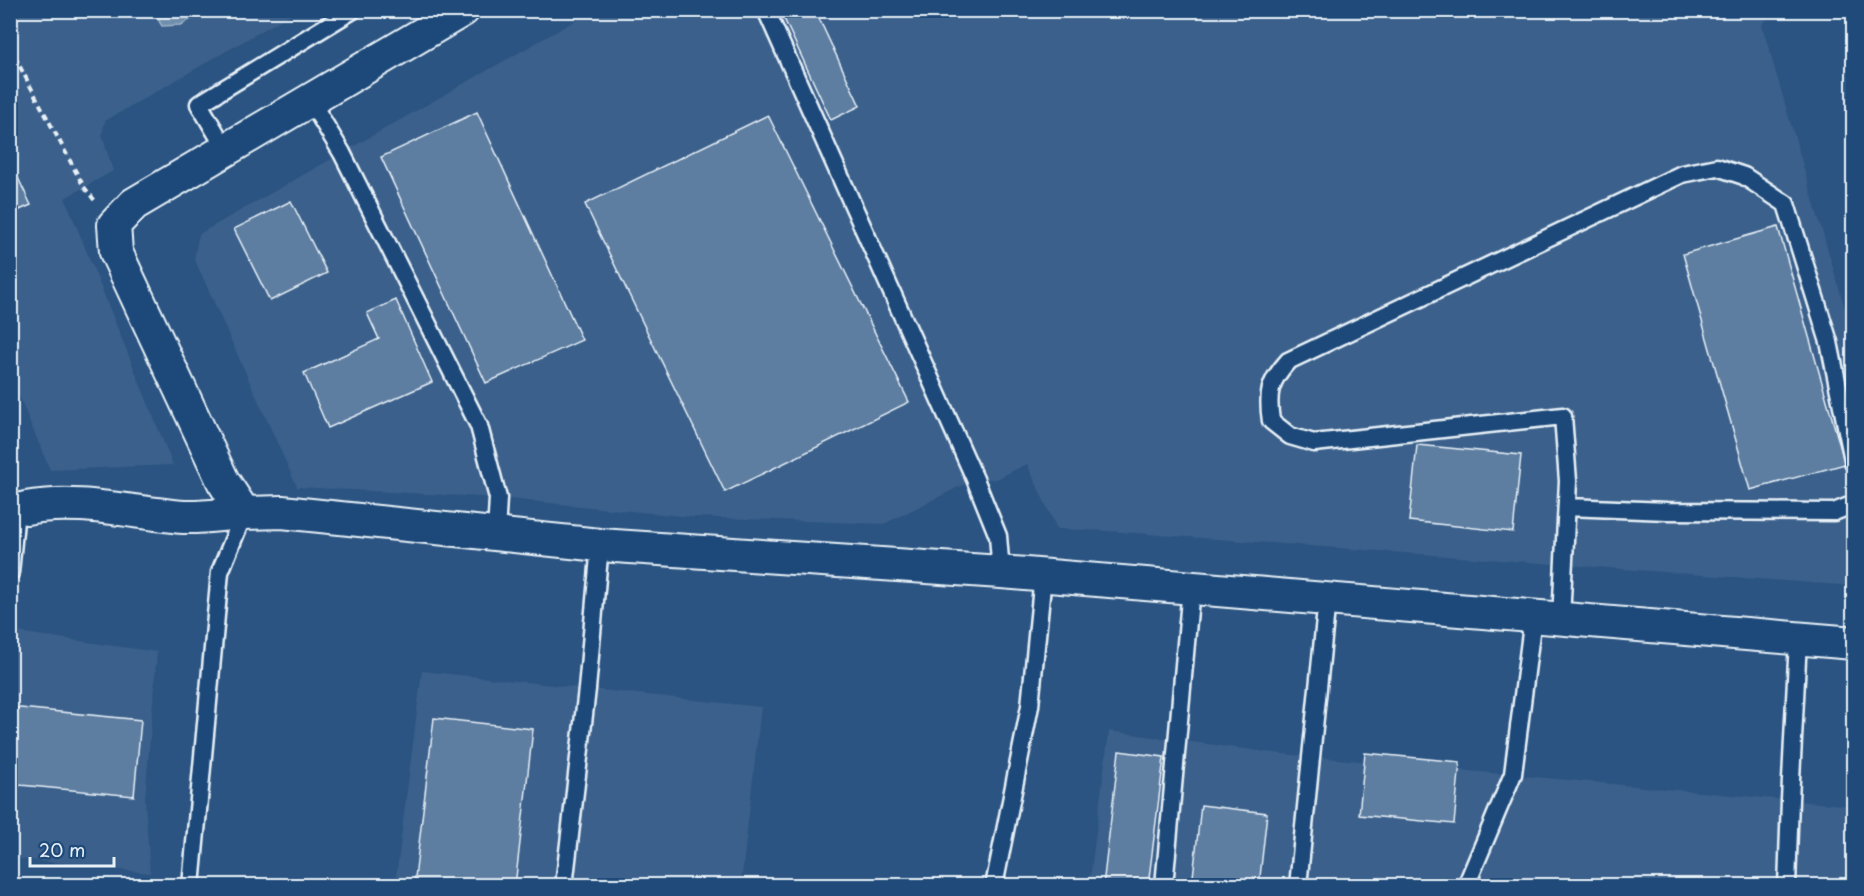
<svg xmlns="http://www.w3.org/2000/svg" width="1864" height="896" font-family="'Playpen Sans',sans-serif">
<style>
.built{fill:#3a608b}
.water{fill:#708ead;stroke:#a0b6cb;stroke-width:1.5}
.building{fill:#5d7da1;stroke:#e8f1f8;stroke-width:1.5}
.lines{fill:none;stroke-linecap:round;stroke-linejoin:round}
.service-casing{stroke:#e8f1f8;stroke-width:21}
.minor-casing{stroke:#e8f1f8;stroke-width:36}
.path{stroke:#e8f1f8;stroke-width:4;stroke-dasharray:6 4.5;stroke-linecap:butt}
.service{stroke:#1f4a7a;stroke-width:16}
.minor{stroke:#1f4a7a;stroke-width:32}
</style>
<rect width="100%" height="100%" fill="#2b5482"/>
<filter id="ink" filterUnits="userSpaceOnUse"><feTurbulence type="fractalNoise" baseFrequency=".0167" numOctaves="2"/><feDisplacementMap in="SourceGraphic" scale="12" xChannelSelector="R" yChannelSelector="G"/><feConvolveMatrix kernelMatrix="1 2 1 2 8 2 1 2 1" color-interpolation-filters="sRGB"/></filter>
<g filter="url(#ink)">
<path class="built" d="M10 11H296L105 121 102 135 113 171 65 198 173 465 50 470 11 377Z
M592 11H1774L1762 25 1853 336V586L1107 531 1057 529 1027 464 997 479H975L884 524 691 517 498 498 297 487 194 258 199 234Z
M11 631 157 652 145 800 150 873 11 858Z
M422 671 761 707 741 885 395 886Z
M1109 731 1283 754 1853 806V885L1089 886Z"/>
<path class="water" d="M153 11H205L181 25 162 26Z"/>
<path class="building" d="M780 10H815L860 106 831 120Z
M477 112 582 340 486 383 381 157Z
M768 115 909 402 725 492 585 204Z
M10 161 31 205 10 214Z
M291 201 327 273 270 301 234 229Z
M1778 227 1845 464 1750 490 1683 254Z
M396 300 432 382 328 428 304 373 379 339 367 313Z
M1417 445 1521 455 1513 532 1409 521Z
M10 707 141 720 134 796 10 784Z
M434 718 533 729 515 886H414Z
M1119 751 1164 757 1148 886H1103Z
M1365 753 1460 762 1454 824 1359 815Z
M1201 805 1267 813 1259 886H1192Z"/>
<g class="lines">
<defs>
<path id="service" d="M766 10 975 479 998 536 1001 572
M310 100 342 153 479 426 498 498 496 534
M226 150 199 104 353 10
M1567 507 1667 511 1834 512 1854 504
M10 573 16 510
M1561 619 1568 481 1563 416 1314 443 1290 436 1271 421C1267 394 1269 382 1288 361L1682 174 1717 167 1744 176 1786 204 1829 342 1854 465
M191 886 220 572 244 513
M564 886 587 689 600 545
M994 886 1030 706 1043 576
M1164 886 1191 588
M1298 886 1327 599
M1466 886 1513 774 1533 617
M1787 886 1790 800 1798 639"/>
<path id="minor" d="M463 10 134 204 114 225 116 252 223 481 244 513 282 512 600 545 1001 572 1854 643
M26 508C78 498 132 513 184 517 203 518 225 514 244 513"/>
</defs>
<use href="#service" class="service-casing"/>
<use href="#minor" class="minor-casing"/>
<path class="path" d="M10 48 84 187 96 202"/>
<use href="#service" class="service"/>
<use href="#minor" class="minor"/>
</g>
</g>
<rect width="1864" height="896" fill="none" stroke="#1f4a7a" stroke-width="36"/>
<rect x="18" y="18" width="1828" height="860" fill="none" stroke="#e8f1f8" stroke-width="2" filter="url(#ink)"/>
<path d="M30 857v9h84v-9" fill="none" stroke="#e8f1f8" stroke-width="3"/>
<text x="39" y="857" font-size="18" fill="#e8f1f8" stroke="#1f4a7a" stroke-width="4.5" paint-order="stroke">20 m</text>
</svg>
